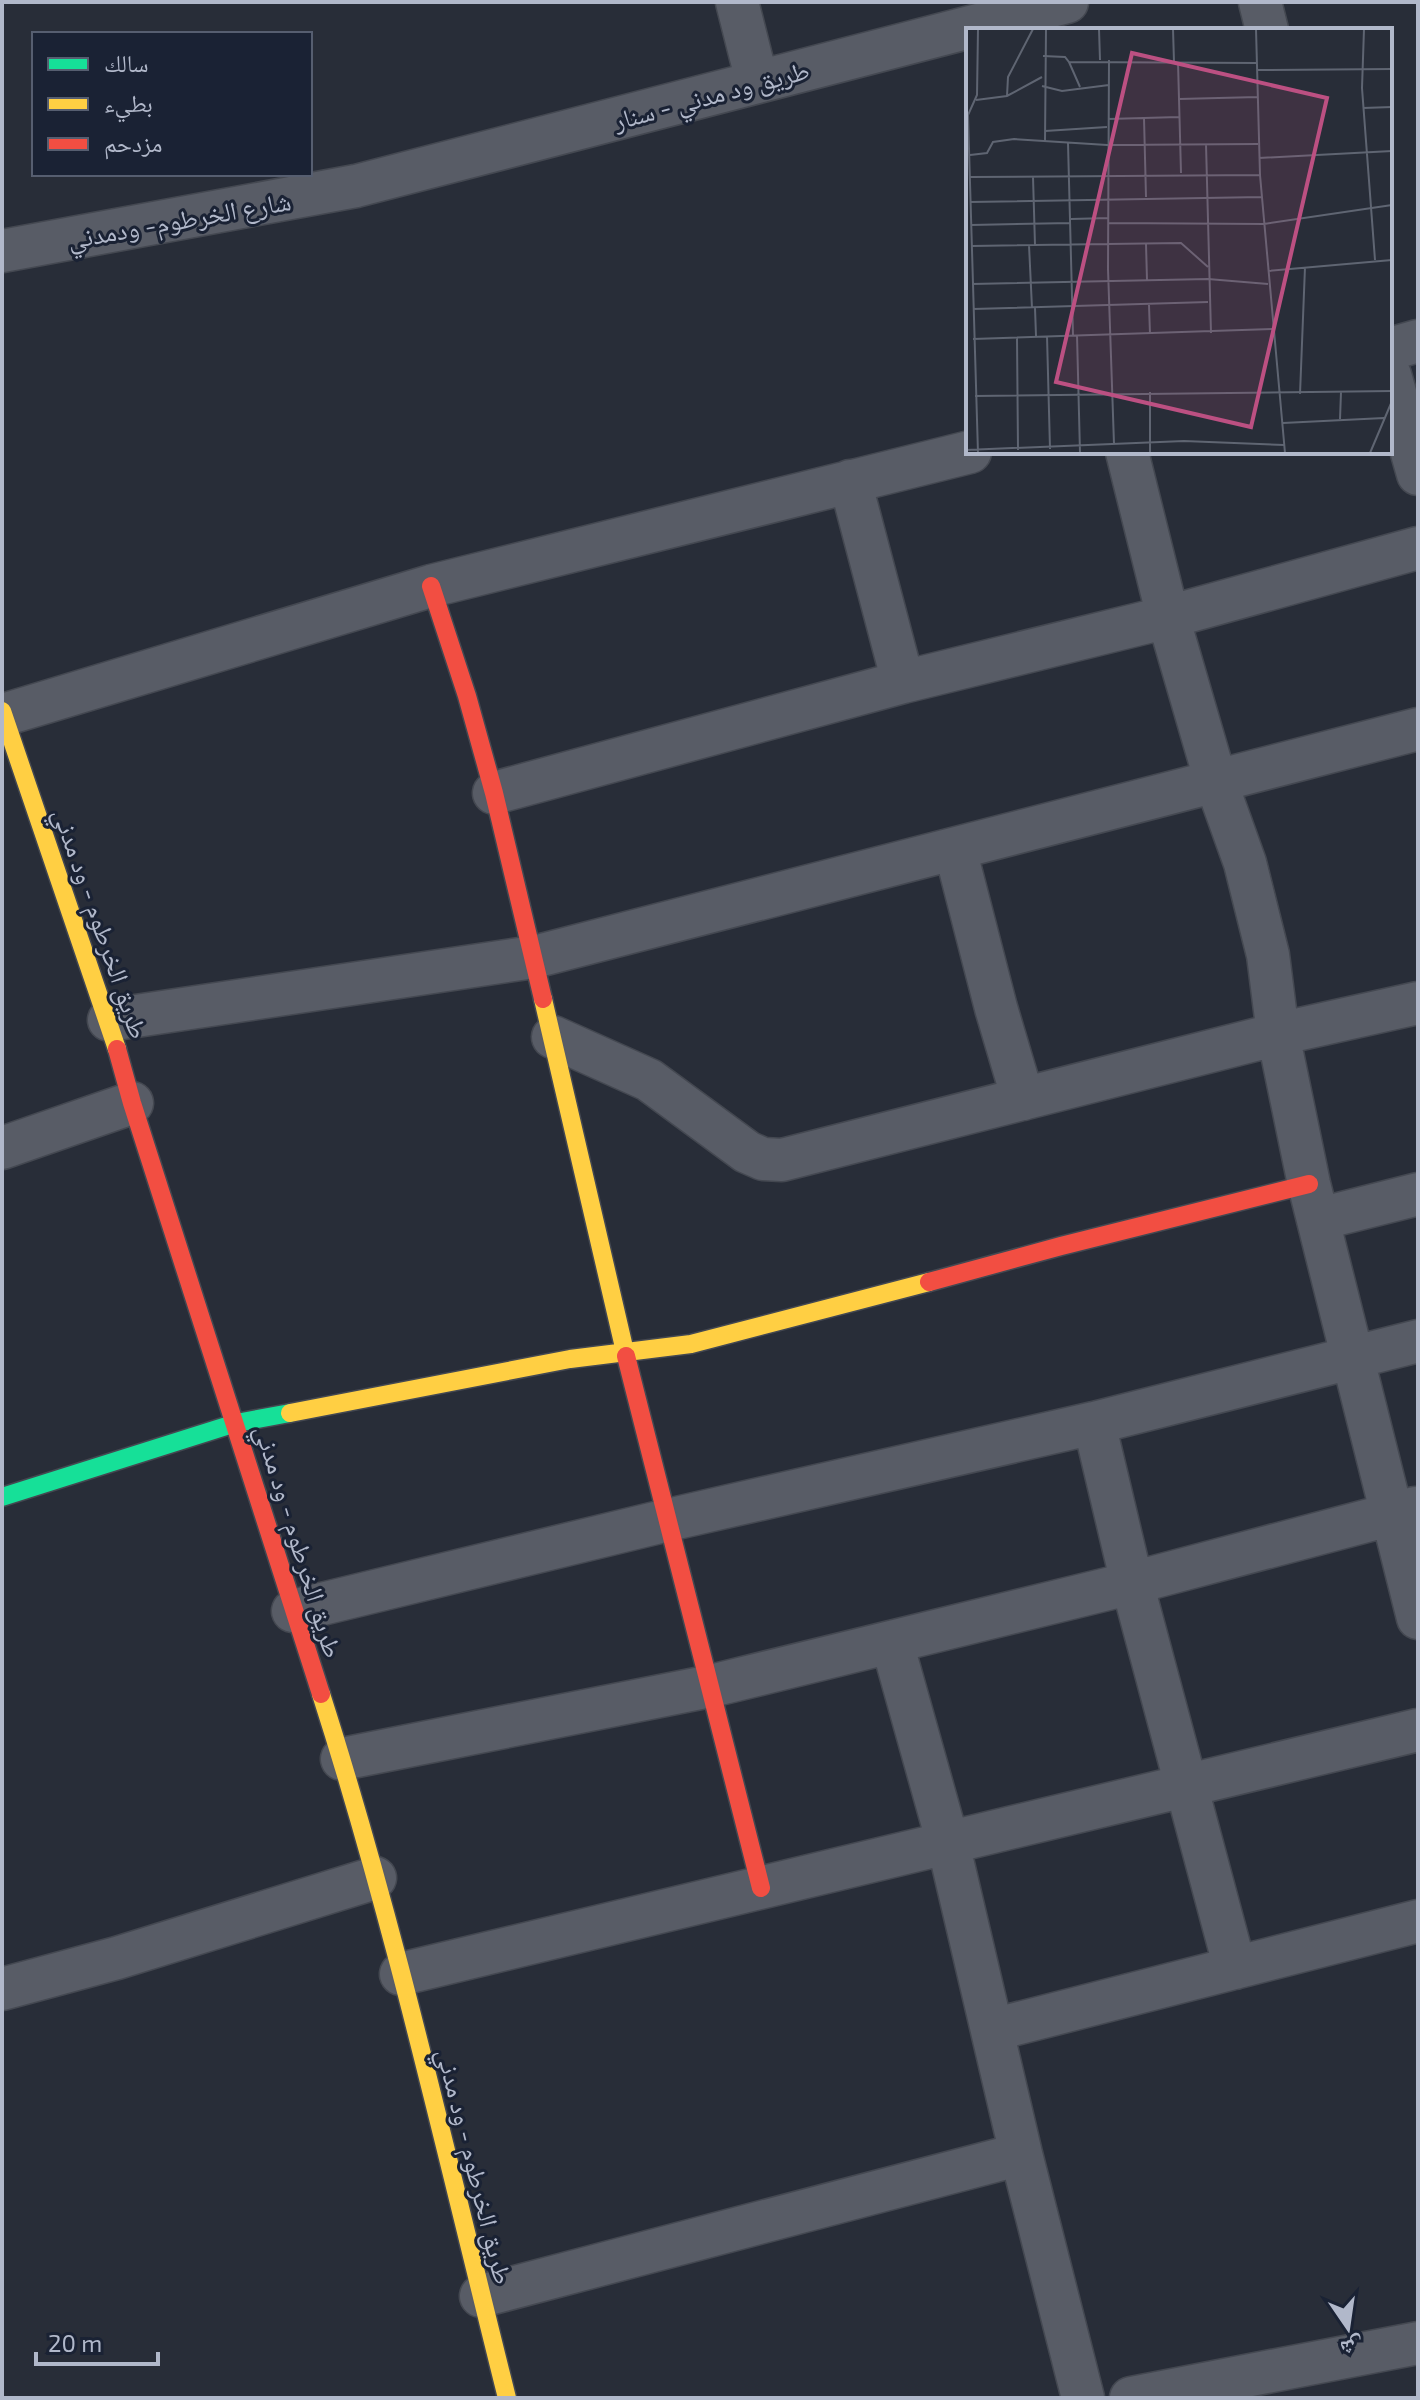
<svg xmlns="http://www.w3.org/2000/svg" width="1420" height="2400" font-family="'Exo 2','Noto Naskh Arabic',sans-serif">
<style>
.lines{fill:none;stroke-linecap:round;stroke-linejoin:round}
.street-casing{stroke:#444851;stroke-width:45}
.fast-casing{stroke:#444851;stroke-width:21}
.slow-casing{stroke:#444851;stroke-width:21}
.jam-casing{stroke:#444851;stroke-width:21}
.street{stroke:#585c66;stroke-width:42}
.fast{stroke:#16e098;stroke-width:18}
.slow{stroke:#ffcf43;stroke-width:18}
.jam{stroke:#f24e42;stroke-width:18}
.labels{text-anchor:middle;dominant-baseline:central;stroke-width:6;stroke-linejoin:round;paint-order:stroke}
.street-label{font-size:26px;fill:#b1b8ca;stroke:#1a2234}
.inset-road{fill:none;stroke:#5f6572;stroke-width:2}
.view{fill:#bc5082;fill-opacity:0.15;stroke:#bc5082;stroke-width:4}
.inset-edge{fill:none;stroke:#b1b8ca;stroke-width:4}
</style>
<rect width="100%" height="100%" fill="#282d38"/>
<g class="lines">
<defs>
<path id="street" d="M737 2 757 81
M1260 2 1267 30
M2 251 356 186 1067 2
M1390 349 1418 341
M1390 375 1418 474
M1127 452 1168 617 1216 782 1245 863 1268 955 1278 1034 1309 1184 1418 1618
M850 481 903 682
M3 715 431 586 970 452
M494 793 903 682 1168 617 1418 548
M955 849 996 1008 1023 1099
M109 1020 534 957 1418 729
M553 1037 649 1080 747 1152 763 1159 782 1160 1278 1034 1418 1003
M2 1148 132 1103
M1319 1219 1418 1194
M1094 1423 1132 1583 1235 1968
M293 1611 668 1520 1094 1423 1418 1341
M892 1643 948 1843 1021 2154 1083 2398
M342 1759 711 1686 1132 1583 1415 1508
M401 1974 1418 1730
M2 1989 117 1958 375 1878
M992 2030 1418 1921
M481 2296 1021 2154
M1131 2398 1418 2343"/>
<path id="fast" d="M2 1497 236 1423 290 1413"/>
<path id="slow" d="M2 711 117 1049
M543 999 626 1356
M290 1413 570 1359 691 1344 929 1282
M321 1694C395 1925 448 2163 507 2398"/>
<path id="jam" d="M431 586 467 696 494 793 543 999
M117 1049 132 1103 321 1694
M929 1282 1061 1246 1309 1184
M626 1356 761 1888"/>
</defs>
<use href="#street" class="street-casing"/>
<use href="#fast" class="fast-casing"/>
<use href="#slow" class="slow-casing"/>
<use href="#jam" class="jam-casing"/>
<use href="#street" class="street"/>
<use href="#fast" class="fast"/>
<use href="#slow" class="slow"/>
<use href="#jam" class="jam"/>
</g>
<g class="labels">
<g class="street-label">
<text transform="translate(711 94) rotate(-15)">طريق ود مدني - سنار</text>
<text transform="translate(179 219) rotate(-10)">شارع الخرطوم- ودمدني</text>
<text transform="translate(102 923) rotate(71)">طريق الخرطوم - ود مدني</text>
<text transform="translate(300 1541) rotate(73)">طريق الخرطوم - ود مدني</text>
<text transform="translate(476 2166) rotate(76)">طريق الخرطوم - ود مدني</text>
</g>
</g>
<g transform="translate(966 28)">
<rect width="426" height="426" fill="#282d38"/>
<path class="inset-road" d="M133 1 134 32M207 1 208 34M290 1 294 147 319 425M398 1 396 60 409 232M77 28 99 29 103 34 291 35M143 32 142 241 148 416M103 34 114 59M212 34 215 145M291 42 426 41M76 58 96 63 143 57M41 68 42 49 67 1M213 71 292 69M10 72 41 68 76 49M397 80 426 79M178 90 180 169M142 91 213 89M79 103 141 99M79 113 80 1M102 115 107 307M240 116 245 305M4 127 21 125 27 114 48 111 141 117 292 116M293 130 426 123M4 149 294 147M67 149 69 217M4 174 296 169M105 191 143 190M143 195 298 196 426 177M5 197 105 195M180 216 181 252M63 217 66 280M6 218 215 215 242 239M302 243 426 232M6 256 242 251 302 256M183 277 184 306M69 280 70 308M7 281 242 274M111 307 114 425M81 308 84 421M51 310 52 422M7 311 307 301M184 364V425M334 366 339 239M9 368 426 363M374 391 375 364M317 395 418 390M0 422 218 413 318 417M12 425 2 87 11 67 12 1M404 425 426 373"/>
<path class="view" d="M166 25 361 70 285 399 90 354Z"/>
<rect width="426" height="426" class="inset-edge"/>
</g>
<rect width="1420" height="2400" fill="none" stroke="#b1b8ca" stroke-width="8"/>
<rect x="32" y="32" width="280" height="144" fill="#1a2234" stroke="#565e70" stroke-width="2"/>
<rect x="48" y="58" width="40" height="12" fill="#16e098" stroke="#565e70" stroke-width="2"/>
<text x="104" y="72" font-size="24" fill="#b1b8ca">سالك</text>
<rect x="48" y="98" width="40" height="12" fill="#ffcf43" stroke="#565e70" stroke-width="2"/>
<text x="104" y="112" font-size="24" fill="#b1b8ca">بطيء</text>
<rect x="48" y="138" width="40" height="12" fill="#f24e42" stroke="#565e70" stroke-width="2"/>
<text x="104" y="152" font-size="24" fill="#b1b8ca">مزدحم</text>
<g transform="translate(1348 2328) rotate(167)" stroke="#1a2234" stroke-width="6" paint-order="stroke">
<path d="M0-6L14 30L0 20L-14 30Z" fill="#b1b8ca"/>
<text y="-12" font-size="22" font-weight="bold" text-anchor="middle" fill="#b1b8ca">ش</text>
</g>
<path d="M36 2352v12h122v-12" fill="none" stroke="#b1b8ca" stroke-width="4"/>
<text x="48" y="2352" font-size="24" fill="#b1b8ca" stroke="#1a2234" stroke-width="6" paint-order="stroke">20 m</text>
</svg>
